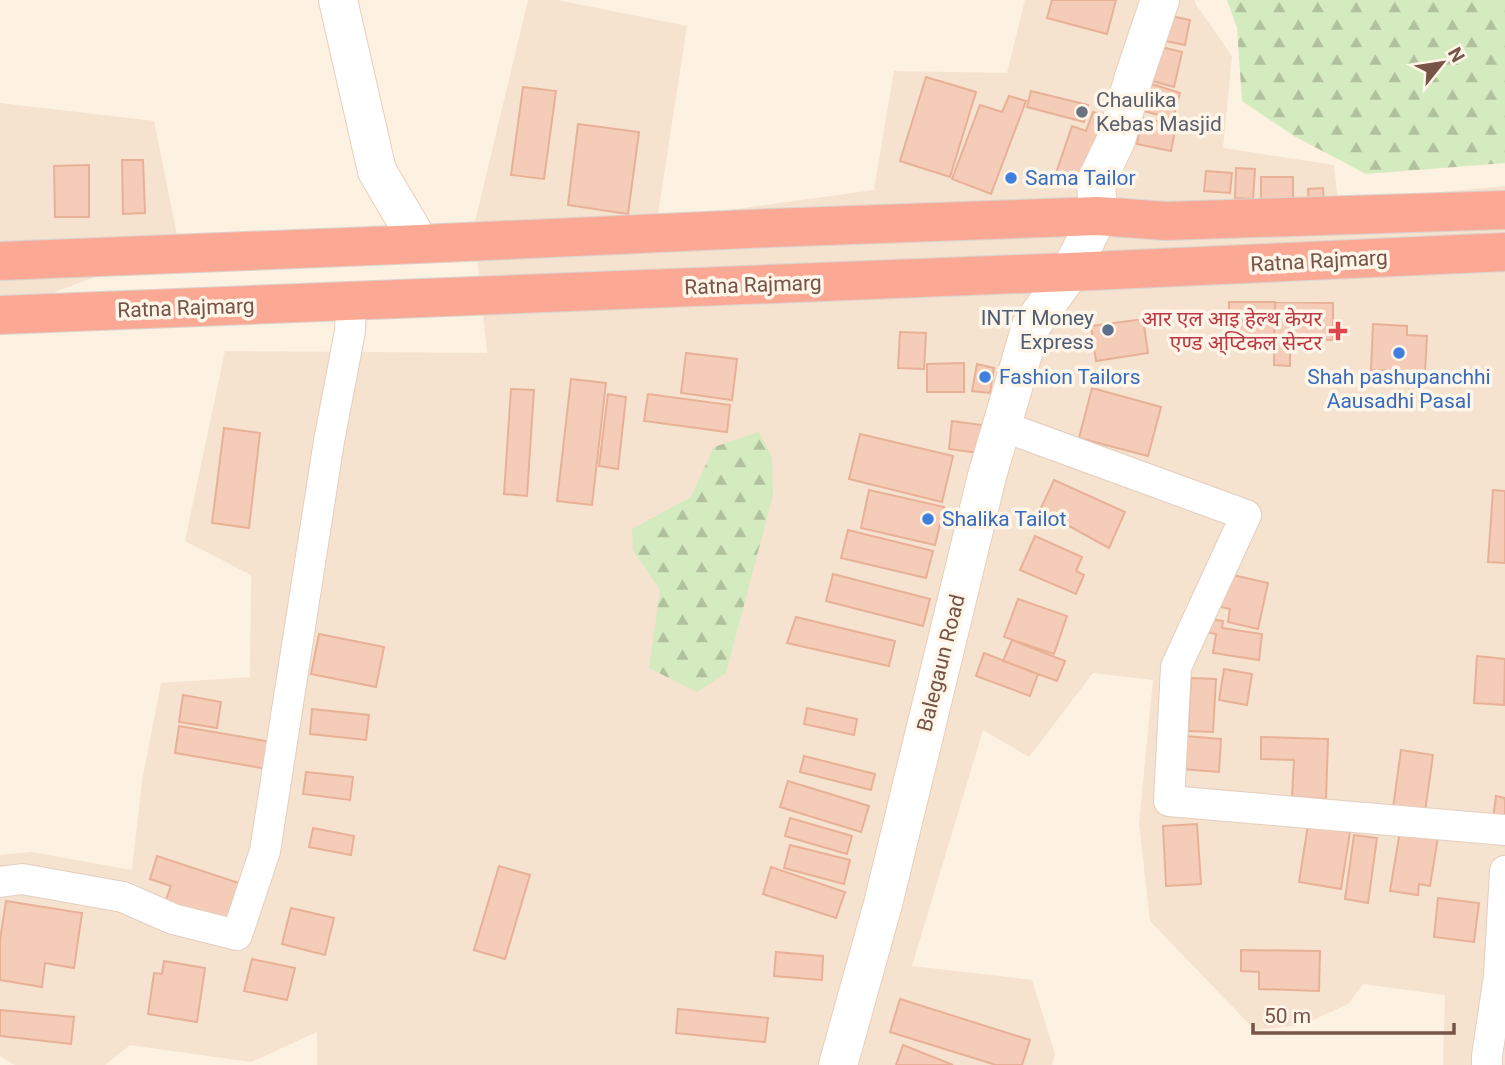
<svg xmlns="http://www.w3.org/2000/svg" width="1505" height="1065" font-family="Roboto,'Noto Sans Devanagari',sans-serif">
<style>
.residential{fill:#f5e2cf}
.forest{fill:url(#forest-firs)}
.building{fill:#f4ccb7;stroke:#e8b197;stroke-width:2}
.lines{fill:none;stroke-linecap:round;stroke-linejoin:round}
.street-casing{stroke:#e4cebf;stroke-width:32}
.secondary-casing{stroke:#e9cebc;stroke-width:40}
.highway-casing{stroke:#dbd3cf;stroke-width:40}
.street{stroke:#fff;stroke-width:30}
.secondary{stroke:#fff;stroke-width:38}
.highway{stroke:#fba994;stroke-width:38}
.worship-dot{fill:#6b7280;stroke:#fff5e8;stroke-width:2.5}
.shop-dot{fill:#3f7fe0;stroke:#fff5e8;stroke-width:2.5}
.service-dot{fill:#5c6f8a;stroke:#fff5e8;stroke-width:2.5}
.health-dot{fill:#e0444e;stroke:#fff5e8;stroke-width:2.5}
.labels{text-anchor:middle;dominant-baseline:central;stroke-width:7;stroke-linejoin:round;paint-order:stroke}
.worship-label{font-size:21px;fill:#5b616d;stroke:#fff5e8;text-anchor:start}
.shop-label{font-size:21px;fill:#366cbe;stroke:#fff5e8;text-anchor:start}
.street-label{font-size:21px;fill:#765447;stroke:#fff5e8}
.service-label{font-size:21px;fill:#4e5e75;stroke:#fff5e8;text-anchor:end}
.health-label{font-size:21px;fill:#be3a42;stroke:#fff5e8;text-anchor:end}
</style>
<defs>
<pattern id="forest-firs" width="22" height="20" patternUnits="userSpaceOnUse" patternTransform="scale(1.75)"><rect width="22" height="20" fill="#d4ebbf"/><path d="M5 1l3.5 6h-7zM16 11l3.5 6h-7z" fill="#b1c19d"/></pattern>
</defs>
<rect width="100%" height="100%" fill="#fdf1e1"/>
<path class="residential" d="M528 0H557L687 26 657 220 874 190 894 71 1007 73 1025 0H1195V3L1232 56 1223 148 1334 165 1338 202 1505 186V1065H1443L1445 995 1363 984 1348 1004 1302 1025 1255 1030 1150 921 1139 823 1153 680 1093 673 1029 757 983 730 912 966 1032 980 1055 1054 1052 1065H317V1032L251 1062 130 1045 105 1065H15L0 1056V855L31 852 132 870 142 781 161 683 250 677 251 575 185 541 225 351 487 353 474 226Z
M0 103 154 121 179 245 0 313Z"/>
<path class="forest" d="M1227 0H1505V163L1366 174 1294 136 1242 101 1237 28Z
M759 432 772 457 773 495 726 673 697 692 649 668 660 590 633 550 632 529 691 497 714 447Z"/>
<path class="building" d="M1052 0H1116L1107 34 1047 18Z
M1166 15 1190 20 1185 45 1160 40Z
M1157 46 1182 52 1174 87 1149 80Z
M926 77 976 92 950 177 900 161Z
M1152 84 1180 93 1173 119 1144 111Z
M523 87 556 91 544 179 511 175Z
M1031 91 1088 105 1084 122 1027 107Z
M1009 96 1026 101 991 194 952 179 980 105 1002 112Z
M1093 112 1104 116 1080 184 1055 176 1072 126 1086 131Z
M1142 118 1176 125 1171 151 1137 144Z
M578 124 639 132 628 214 568 205Z
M122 160H143L145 213 123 214Z
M89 165V217H55L54 166Z
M1236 168 1255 169 1253 199 1235 198Z
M1206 171 1232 173 1230 193 1204 191Z
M1261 177H1293V199H1261Z
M1323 188 1324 205 1309 206 1308 189Z
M1229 302H1275L1274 334H1249V349H1229Z
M1275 302 1333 303V340L1290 339V366L1274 365Z
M1143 319 1148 353 1096 361 1091 326Z
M1373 324 1407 326V335L1427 336 1425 372 1371 370Z
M900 332 926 333 924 369 898 368Z
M686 353 737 359 732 400 681 393Z
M964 363V392H927V364Z
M977 364 994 368 990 393 972 391Z
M571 379 606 383 592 505 557 501Z
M1092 388 1161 407 1148 456 1079 438Z
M511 389 534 390 527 496 504 494Z
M608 394 626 397 618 469 599 466Z
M648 394 730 405 727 432 644 421Z
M952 421 982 425 979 453 949 449Z
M224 428 260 433 249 528 212 523Z
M860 434 953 456 942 502 849 479Z
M1054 480 1125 512 1109 548 1040 510Z
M869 490 944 507 935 545 861 528Z
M1493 490 1505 491V563L1488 562Z
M848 530 933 551 926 578 841 558Z
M1035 536 1082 557 1076 571 1084 575 1076 594 1020 570Z
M1224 573 1268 583 1258 629 1228 622 1230 609 1217 606Z
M833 574 930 599 923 626 826 601Z
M1018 599 1067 616 1054 654 1004 637Z
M796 617 895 641 889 666 787 643Z
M1206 618 1223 621 1222 628 1262 634 1259 660 1213 653 1216 634 1204 632Z
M319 634 384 647 376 687 311 674Z
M1012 640 1065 661 1057 681 1003 661Z
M984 653 1038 674 1030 696 976 676Z
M1477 656 1505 659 1504 705 1474 703Z
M1224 669 1252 674 1247 705 1219 700Z
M1191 678 1216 679 1213 732 1188 731Z
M183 695 221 702 217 728 179 722Z
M807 708 857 719 854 735 804 724Z
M312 709 369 715 366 740 310 734Z
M179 726 272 742 267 769 175 753Z
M1185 736 1221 739 1219 772 1182 769Z
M1261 737 1328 739 1326 799 1292 797 1294 760 1261 759Z
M1401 750 1433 755 1425 812 1393 808Z
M804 756 875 774 871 790 800 772Z
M306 772 353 777 350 800 303 794Z
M788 781 869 806 861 832 780 807Z
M1496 796 1505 798V821L1493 819Z
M790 818 852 836 847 854 785 836Z
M1197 824 1201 884 1166 886 1163 826Z
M1308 825 1350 832 1341 889 1299 882Z
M313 828 354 836 351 855 309 847Z
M1400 831 1438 837 1430 886 1419 884 1418 895 1390 891Z
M1354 835 1377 838 1368 903 1345 899Z
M790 845 850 860 844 884 784 868Z
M157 856 248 886 227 925 164 905 171 886 150 879Z
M499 866 530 875 505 959 474 950Z
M771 867 845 892 836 918 763 894Z
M1438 898 1479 903 1474 942 1434 937Z
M6 901 82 913 74 968 45 963 42 987 0 980V940Z
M291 908 334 918 325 955 282 944Z
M1241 950 1320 951 1319 991 1259 989V972L1241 971Z
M776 952 823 956 822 980 774 976Z
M252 959 295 968 287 1000 244 991Z
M164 961 205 968 197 1022 148 1014 154 973 162 974Z
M900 999 1030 1040 1022 1065H996L890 1032Z
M678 1009 768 1018 765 1042 676 1033Z
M0 1010 74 1017 71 1044 0 1036Z
M903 1045 953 1065H896Z"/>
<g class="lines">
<defs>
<path id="street" d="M1002 426 1246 515 1176 667 1169 801 1505 830
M0 882 22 879 123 897 173 919 237 935 265 851 329 441 350 331 351 301
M1487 1065V1056L1499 976 1505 871"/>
<path id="secondary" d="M338 0 377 171 420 244
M838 1065 883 904 987 476 1031 326 1070 272 1098 216 1096 182 1116 140 1134 77 1160 0"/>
<path id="highway" d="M0 261 420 244 770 228 1098 216 1166 221 1505 210
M0 315 1070 272 1505 252"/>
</defs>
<use href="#street" class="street-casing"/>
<use href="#secondary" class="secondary-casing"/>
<use href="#highway" class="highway-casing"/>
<use href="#street" class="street"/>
<use href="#secondary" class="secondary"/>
<use href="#highway" class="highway"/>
</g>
<circle class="worship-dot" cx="1082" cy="112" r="7"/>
<g class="shop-dot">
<circle cx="1011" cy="178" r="7"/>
<circle cx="1399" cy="353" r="7"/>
<circle cx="985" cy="377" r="7"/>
<circle cx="928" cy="519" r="7"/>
</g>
<circle class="service-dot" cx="1108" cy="330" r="7"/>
<path class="health-dot" d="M1334.5 320.5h7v7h7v7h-7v7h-7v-7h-7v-7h7z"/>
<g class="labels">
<g class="worship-label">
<text x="1096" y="100">Chaulika<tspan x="1096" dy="24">Kebas Masjid</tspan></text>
</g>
<g class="shop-label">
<text x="1025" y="178">Sama Tailor</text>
<text x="999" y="377">Fashion Tailors</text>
<text x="1399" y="377" text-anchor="middle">Shah pashupanchhi<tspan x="1399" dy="24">Aausadhi Pasal</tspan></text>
<text x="942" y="519">Shalika Tailot</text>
</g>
<g class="street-label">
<text transform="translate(1319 261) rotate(-3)">Ratna Rajmarg</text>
<text transform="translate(753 285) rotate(-2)">Ratna Rajmarg</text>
<text transform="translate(186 308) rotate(-2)">Ratna Rajmarg</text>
<text transform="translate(941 663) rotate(-76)">Balegaun Road</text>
</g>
<g class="service-label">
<text x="1094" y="318">INTT Money<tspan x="1094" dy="24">Express</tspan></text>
</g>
<g class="health-label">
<text x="1322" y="319">आर एल आइ हेल्थ केयर<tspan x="1322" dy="24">एण्ड अ्प्टिकल सेन्टर</tspan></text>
</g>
</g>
<g transform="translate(1442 63) rotate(60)" stroke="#fff5e8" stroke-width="5" paint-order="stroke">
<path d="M0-5L12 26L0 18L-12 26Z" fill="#765447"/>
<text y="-10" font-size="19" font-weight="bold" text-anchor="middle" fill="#765447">N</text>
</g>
<path d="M1253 1023v10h201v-10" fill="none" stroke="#765447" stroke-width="3.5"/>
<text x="1264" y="1023" font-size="21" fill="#765447" stroke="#fff5e8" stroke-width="5" paint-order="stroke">50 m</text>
</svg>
